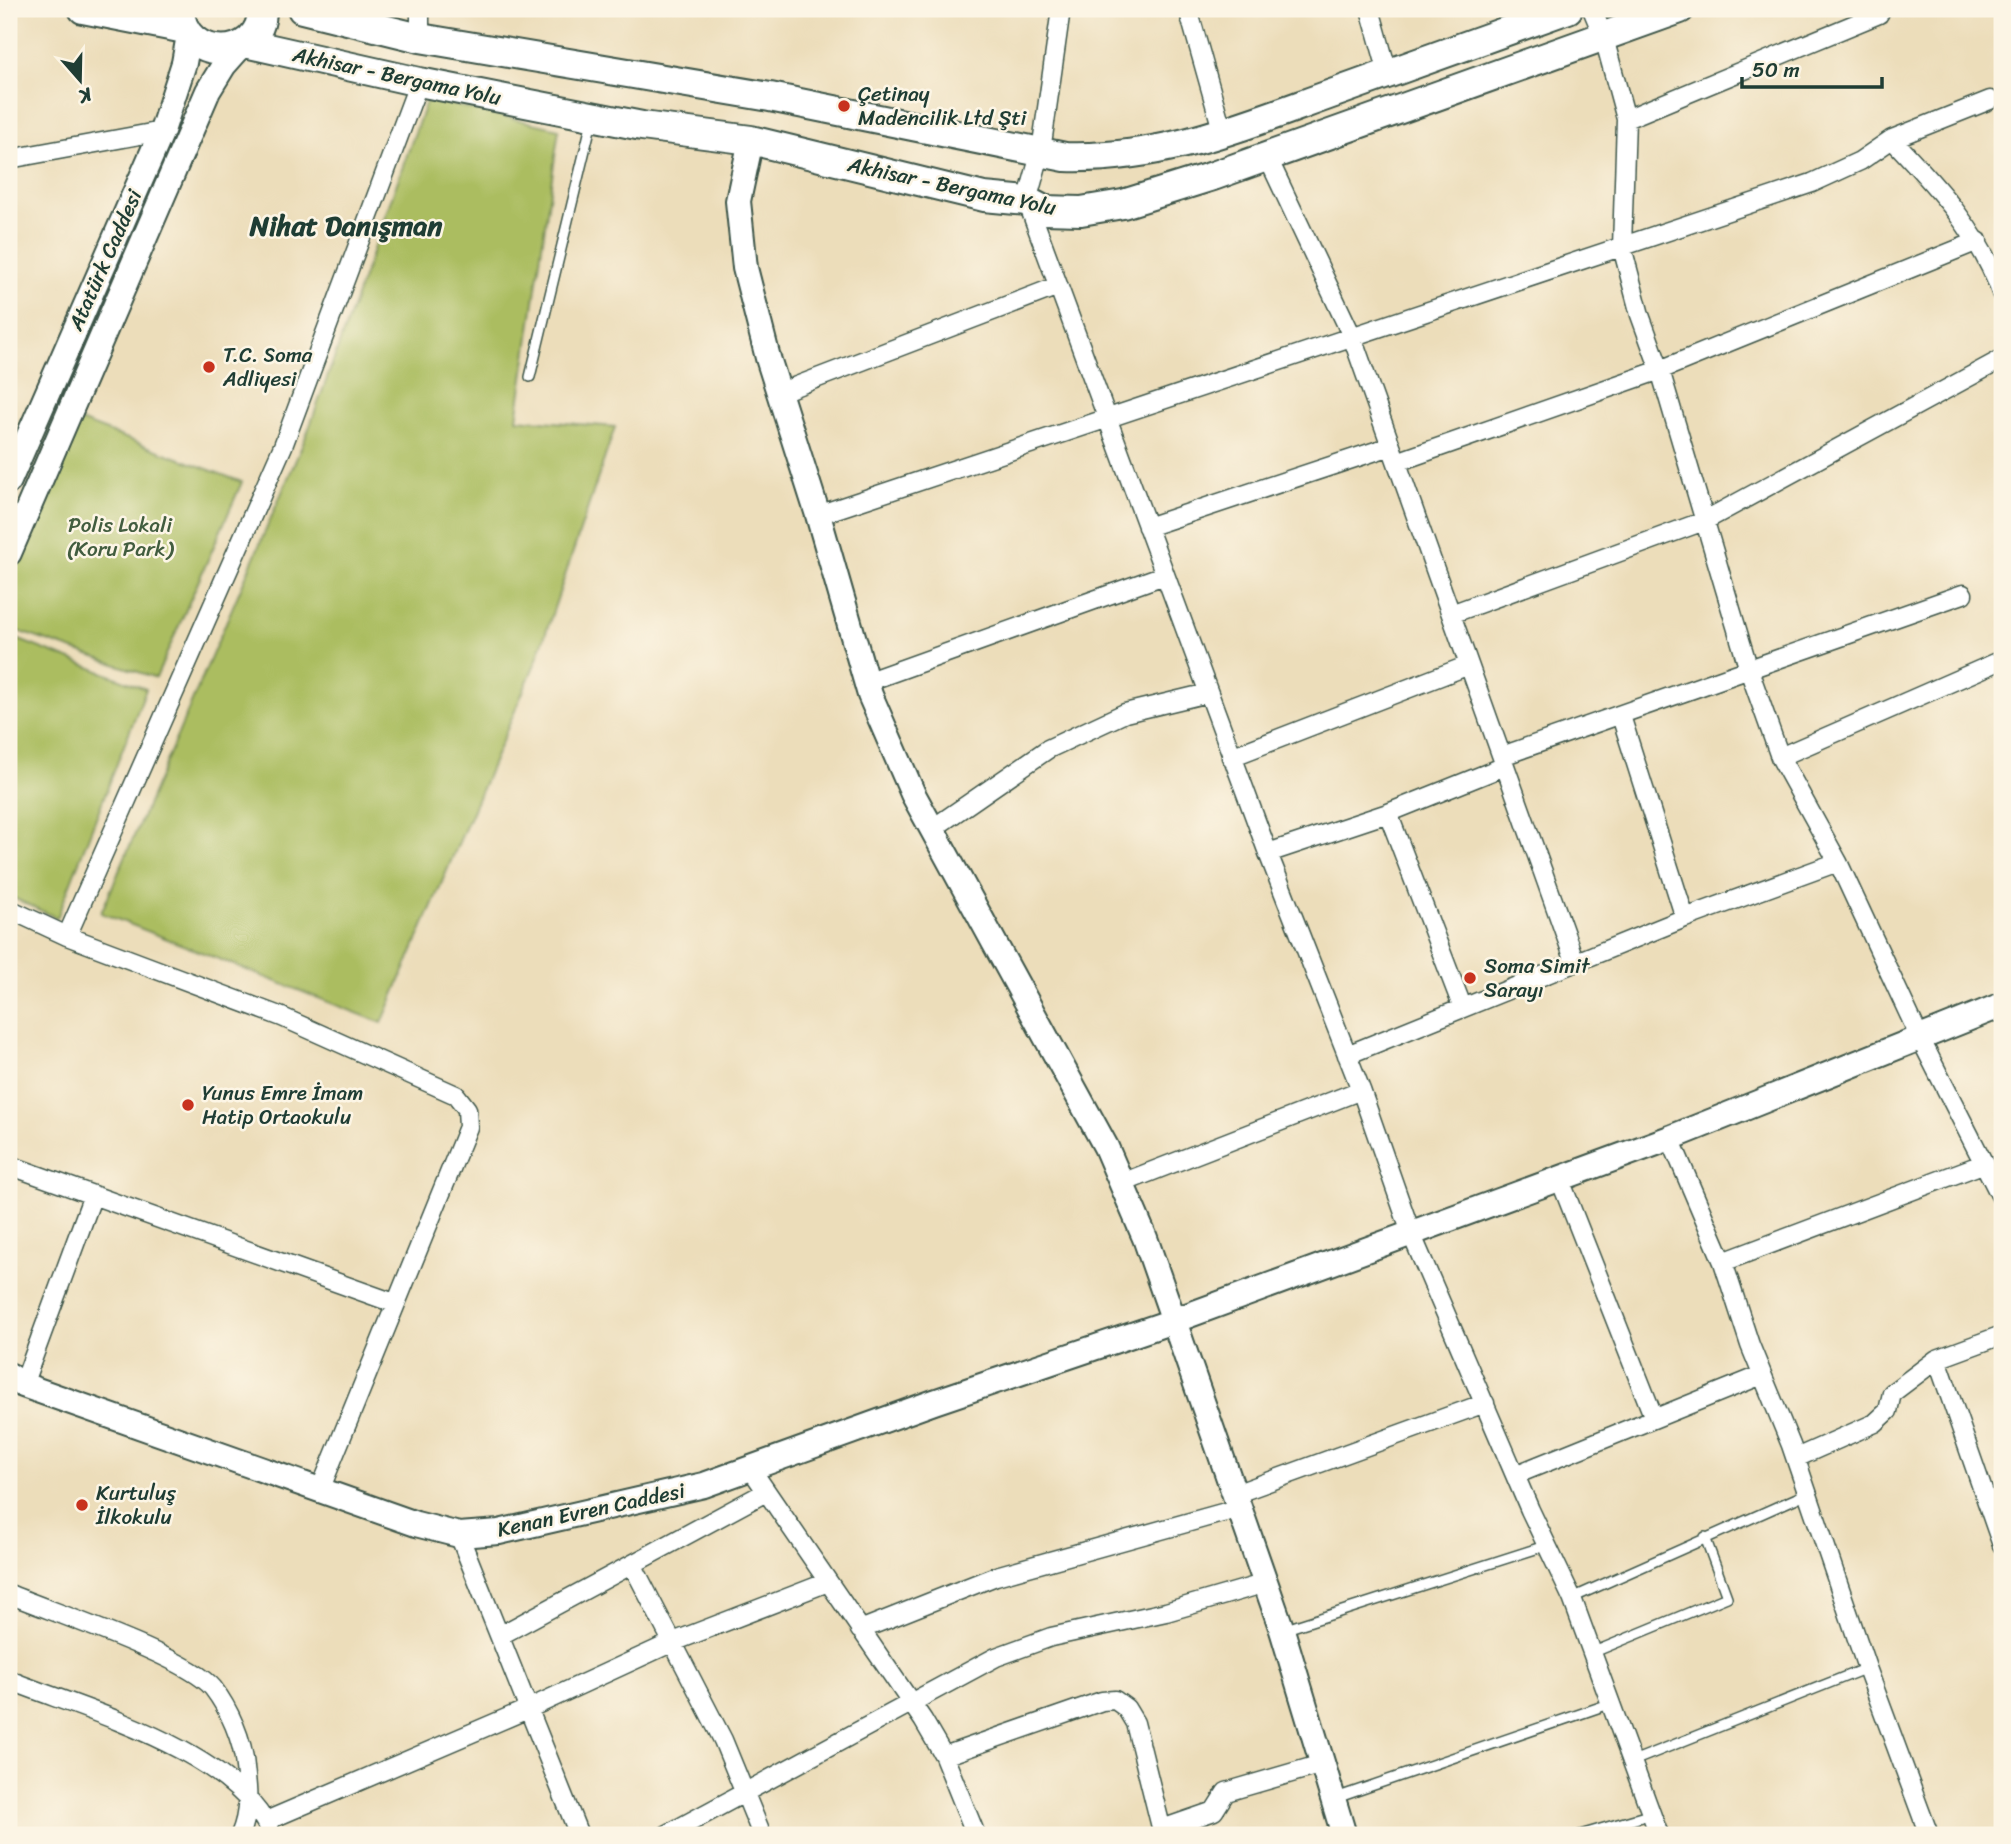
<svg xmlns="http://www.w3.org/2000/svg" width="2011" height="1844" font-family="Sriracha,sans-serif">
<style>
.green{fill:#abbd61;stroke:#657d4a;stroke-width:2}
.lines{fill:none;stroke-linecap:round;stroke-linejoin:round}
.lane-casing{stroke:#3e5548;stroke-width:12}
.street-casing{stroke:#3e5548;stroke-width:21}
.secondary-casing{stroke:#3e5548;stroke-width:28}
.primary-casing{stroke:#3e5548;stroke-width:32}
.lane{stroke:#fff;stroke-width:9}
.street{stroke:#fff;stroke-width:18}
.secondary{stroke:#fff;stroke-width:24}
.primary{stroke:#fff;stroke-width:28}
.poi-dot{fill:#c8321e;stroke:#fcf5e5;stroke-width:2.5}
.labels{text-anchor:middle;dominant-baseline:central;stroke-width:5;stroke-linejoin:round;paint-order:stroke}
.street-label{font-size:21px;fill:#1f3d34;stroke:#fcf5e5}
.poi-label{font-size:21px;fill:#1f3d34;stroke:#fcf5e5;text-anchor:start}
.park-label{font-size:21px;fill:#425d3f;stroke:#fcf5e5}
.district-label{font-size:28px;font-weight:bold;fill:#1f3d34;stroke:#fcf5e5}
</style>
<rect width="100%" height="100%" fill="#fcf5e5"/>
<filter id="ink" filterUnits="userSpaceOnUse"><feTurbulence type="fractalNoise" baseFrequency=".0143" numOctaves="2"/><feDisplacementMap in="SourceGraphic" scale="14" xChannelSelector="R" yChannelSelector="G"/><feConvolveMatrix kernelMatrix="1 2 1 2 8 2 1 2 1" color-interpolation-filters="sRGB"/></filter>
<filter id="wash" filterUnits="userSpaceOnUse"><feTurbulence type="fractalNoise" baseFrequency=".00686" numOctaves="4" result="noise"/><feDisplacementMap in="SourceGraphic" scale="28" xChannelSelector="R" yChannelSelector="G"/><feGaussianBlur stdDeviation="1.57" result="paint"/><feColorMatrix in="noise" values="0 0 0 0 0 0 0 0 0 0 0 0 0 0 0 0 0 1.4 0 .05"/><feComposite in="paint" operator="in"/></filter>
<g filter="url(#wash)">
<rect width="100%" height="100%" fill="#ecddba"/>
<path class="green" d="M427 99 559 129 517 419 615 427 537 659 382 1023 101 913 307 434Z
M72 418 242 482 156 678 9 628V574Z
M9 636 146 689 57 918 9 896Z"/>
</g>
<g filter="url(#ink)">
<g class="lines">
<defs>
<path id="lane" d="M530 377 592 121
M1572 1598 1808 1493
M1283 1630 1548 1545
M1594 1652 1727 1597 1705 1537
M1633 1761 1867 1668
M1336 1798 1612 1703
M1580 1835 1652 1814"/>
<path id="street" d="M420 9V38
M1061 9 1041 151 1027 201 1268 853 1361 1090 1411 1233 1530 1510 1572 1598 1659 1835
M1188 9 1223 133
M1370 9 1388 73
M1592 9 1604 38 1626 119 1622 247 1640 315 1660 370 1749 670 1780 757 1838 862 1920 1038 2002 1199
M1626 119 1879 14 1881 9
M1892 139C1937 187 1980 232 2002 295
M1267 156 1351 334 1575 962
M9 159 162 131
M781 392 1058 286
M1397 462 1660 370 1978 241
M818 515 1812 183 1860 161 1892 139 1990 100
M1147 527 1391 446
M1451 614 1704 521 2002 359
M866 682 1164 575
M1621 716 1685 918
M1502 756 1963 594
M1231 757 1469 665
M1780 757 2002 660
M1388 813 1462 1006
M932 829 1048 749 1125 713 1208 693
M1268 853 1388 813 1505 766
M9 909 67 936 282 1017 456 1095 467 1109 468 1127 320 1490
M67 936 283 446 419 82
M1347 1055 1685 918 1838 862
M1670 1138 1723 1262 1750 1345 1791 1445 1867 1668 1929 1835
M9 1165 394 1303
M1559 1177 1654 1418
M1122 1183 1361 1090
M1723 1262 1985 1163
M2002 1335 1937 1359 2002 1545
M12 1383 23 1385 93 1195
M1796 1458 1875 1423 1888 1411 1892 1393 1937 1359
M751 1469 923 1720 944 1756 976 1835
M1515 1475 1762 1375
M1235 1494 1485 1403
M459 1535 579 1835
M633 1566 723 1740 762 1835
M9 1594C52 1612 188 1657 213 1688 229 1709 243 1740 245 1767 248 1791 250 1812 240 1835
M860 1630 996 1576 1240 1508
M501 1635 766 1492
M9 1680C89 1712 235 1750 272 1835
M944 1756 1102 1701 1115 1700 1126 1708 1135 1723 1163 1835
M266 1821 530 1708 673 1642 828 1582
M1162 1829 1214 1811 1226 1792 1322 1764
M666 1835 996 1657 1051 1637 1166 1612 1266 1583"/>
<path id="secondary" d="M751 140 738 201 745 268 768 358 818 515 870 695 913 794 1106 1147 1145 1238 1282 1630 1344 1835
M9 481 162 131 184 63 189 35
M9 553 208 91 224 65 240 47
M9 1375 23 1385 416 1524 459 1535 499 1532 704 1485 934 1402 1173 1321 1670 1138 2002 1005"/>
<path id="primary" d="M83 9 185 29
M180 9C181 63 263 63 262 9
M302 9 420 38 770 97 1065 157C1165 160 1244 125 1337 92 1414 64 1491 36 1568 9
M245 43 419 82 642 126 751 140 984 197 1027 201 1044 210 1081 211 1123 204 1213 176 1680 9"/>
</defs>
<use href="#lane" class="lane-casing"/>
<use href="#street" class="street-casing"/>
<use href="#secondary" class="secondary-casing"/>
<use href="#primary" class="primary-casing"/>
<use href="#lane" class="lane"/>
<use href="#street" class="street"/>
<use href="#secondary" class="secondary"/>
<use href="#primary" class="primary"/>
</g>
</g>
<g class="poi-dot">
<circle cx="844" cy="106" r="7"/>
<circle cx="209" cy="367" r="7"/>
<circle cx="1470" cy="978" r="7"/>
<circle cx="188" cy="1105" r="7"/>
<circle cx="82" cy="1505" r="7"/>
</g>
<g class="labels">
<g class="street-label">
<text transform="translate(397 76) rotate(12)">Akhisar - Bergama Yolu</text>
<text transform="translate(952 186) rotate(12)">Akhisar - Bergama Yolu</text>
<text transform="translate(105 260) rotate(-66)">Atatürk Caddesi</text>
<text transform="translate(591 1510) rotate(-12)">Kenan Evren Caddesi</text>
</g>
<g class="poi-label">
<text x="858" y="94">Çetinay<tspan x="858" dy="24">Madencilik Ltd Şti</tspan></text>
<text x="223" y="355">T.C. Soma<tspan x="223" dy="24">Adliyesi</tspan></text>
<text x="1484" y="966">Soma Simit<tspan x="1484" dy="24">Sarayı</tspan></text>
<text x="202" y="1093">Yunus Emre İmam<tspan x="202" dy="24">Hatip Ortaokulu</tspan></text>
<text x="96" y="1493">Kurtuluş<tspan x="96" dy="24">İlkokulu</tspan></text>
</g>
<g class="park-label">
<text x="120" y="525">Polis Lokali<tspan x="120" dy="24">(Koru Park)</tspan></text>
</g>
<g class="district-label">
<text x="346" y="225">Nihat Danışman</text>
</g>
</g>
<rect width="2011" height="1844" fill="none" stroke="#fcf5e5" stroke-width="35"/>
<g transform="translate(80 80) rotate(160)" stroke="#fcf5e5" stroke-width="5" paint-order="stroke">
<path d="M0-5L12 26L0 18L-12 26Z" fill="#1f3d34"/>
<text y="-10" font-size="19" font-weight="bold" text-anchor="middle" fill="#1f3d34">K</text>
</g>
<path d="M1742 77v10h140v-10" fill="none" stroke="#1f3d34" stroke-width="3.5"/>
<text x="1752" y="77" font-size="21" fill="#1f3d34" stroke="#fcf5e5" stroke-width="5" paint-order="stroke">50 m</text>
</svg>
